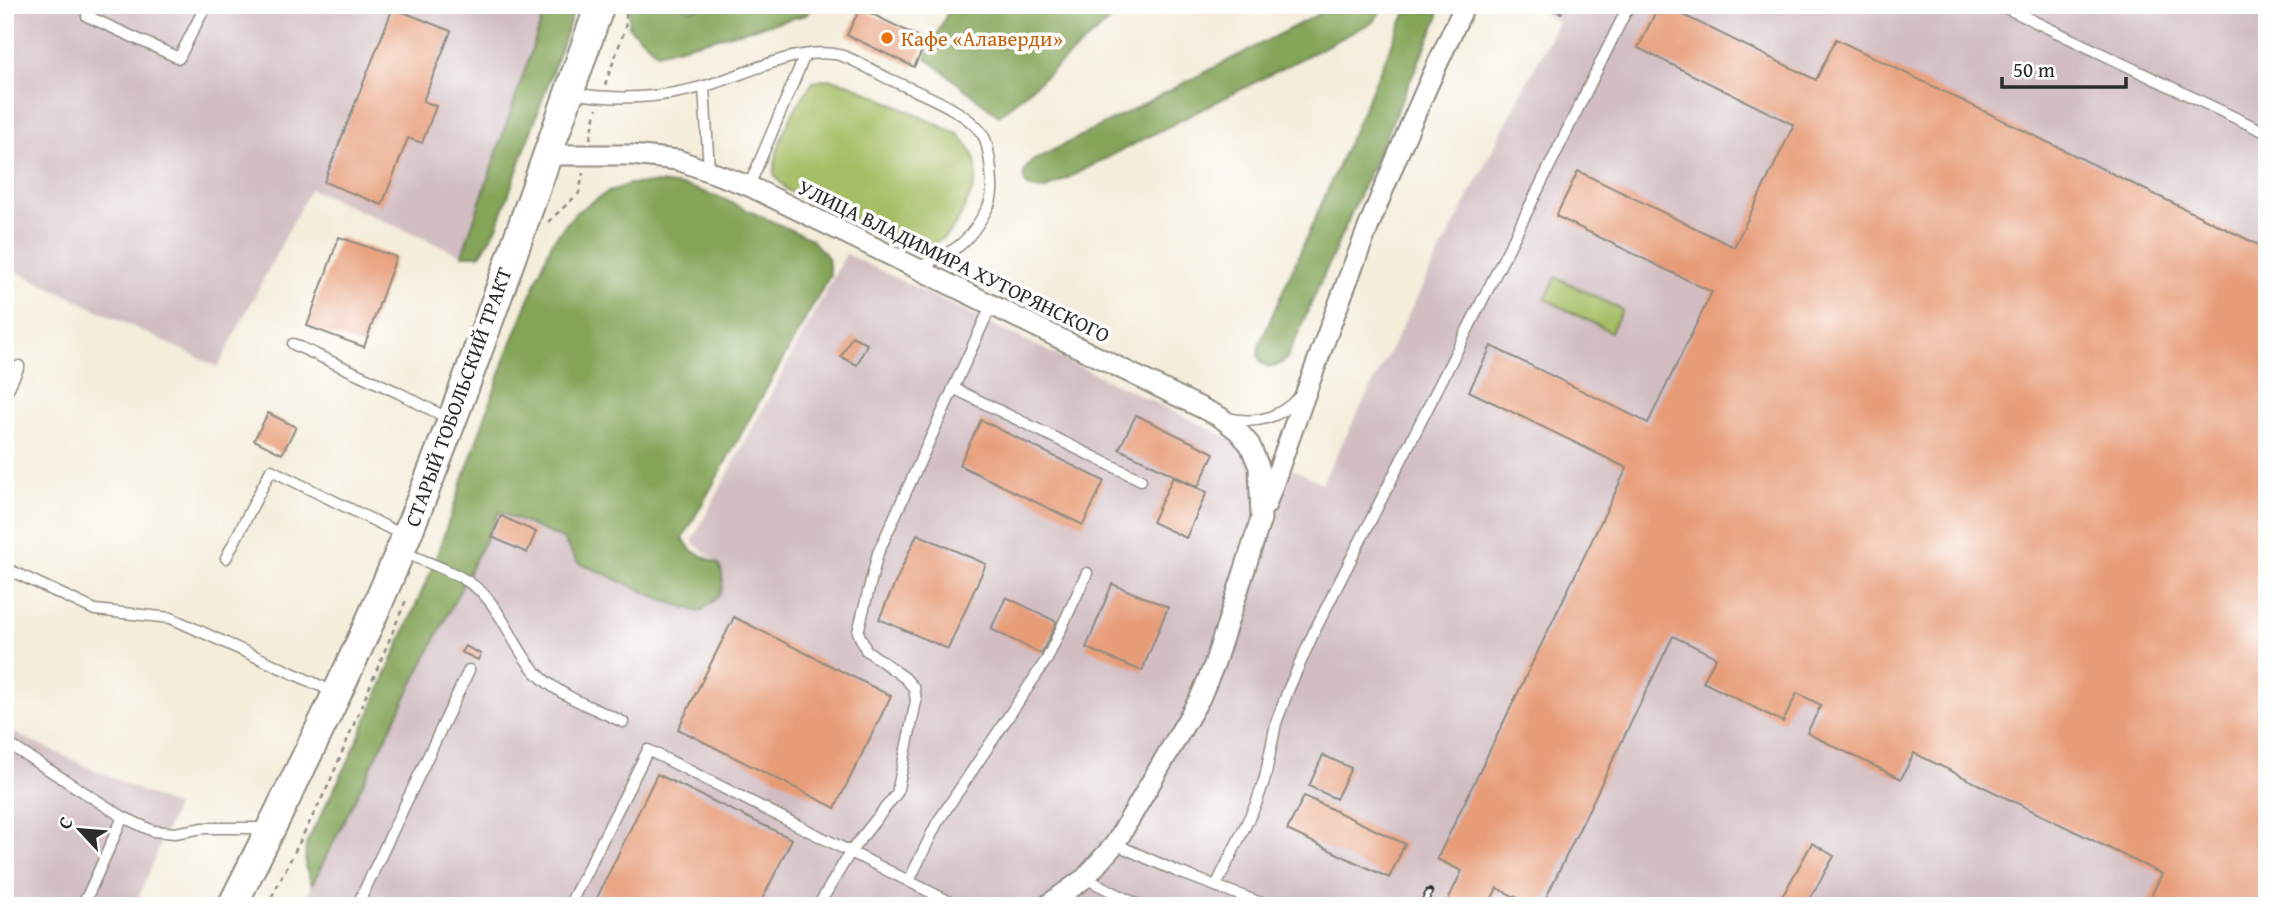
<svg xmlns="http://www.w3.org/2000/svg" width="2272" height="911" font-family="'Gentium Book Plus',serif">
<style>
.industrial{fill:#d2bec2}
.green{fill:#a5bd63;stroke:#687447;stroke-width:2}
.forest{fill:#84a459;stroke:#586842;stroke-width:2}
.building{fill:#e79c78}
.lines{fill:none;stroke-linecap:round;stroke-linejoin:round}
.lane-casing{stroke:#908c82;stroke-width:13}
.street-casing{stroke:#908c82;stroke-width:23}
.secondary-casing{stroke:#908c82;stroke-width:32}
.path{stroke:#908c82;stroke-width:2.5;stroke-dasharray:5 5;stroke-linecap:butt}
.lane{stroke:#fff;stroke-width:10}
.street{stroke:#fff;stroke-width:19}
.secondary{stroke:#fff;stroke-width:28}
.rail-casing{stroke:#2b2b2b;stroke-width:8}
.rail{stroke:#fff;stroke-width:5;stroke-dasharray:16;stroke-linecap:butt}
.food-dot{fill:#e8710a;stroke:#fff;stroke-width:2.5}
.labels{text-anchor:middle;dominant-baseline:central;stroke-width:7;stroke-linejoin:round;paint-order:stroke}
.food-label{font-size:21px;fill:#c56008;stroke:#fff;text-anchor:start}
.street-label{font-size:21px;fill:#2b2b2b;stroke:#fff}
</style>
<rect width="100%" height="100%" fill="#fff"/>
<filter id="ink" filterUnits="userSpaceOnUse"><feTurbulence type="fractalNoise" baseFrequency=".0143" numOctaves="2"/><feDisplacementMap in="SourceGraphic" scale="14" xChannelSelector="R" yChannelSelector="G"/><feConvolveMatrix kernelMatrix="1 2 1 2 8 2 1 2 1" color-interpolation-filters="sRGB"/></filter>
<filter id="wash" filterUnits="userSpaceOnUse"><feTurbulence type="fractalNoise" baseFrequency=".00686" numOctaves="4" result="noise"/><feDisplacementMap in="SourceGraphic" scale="28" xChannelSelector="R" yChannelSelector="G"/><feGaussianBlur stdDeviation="1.57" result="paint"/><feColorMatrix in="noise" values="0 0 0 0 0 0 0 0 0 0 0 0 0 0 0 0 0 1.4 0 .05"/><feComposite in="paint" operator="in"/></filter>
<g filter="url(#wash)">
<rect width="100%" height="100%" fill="#f4edda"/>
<path class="industrial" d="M5 5H547L462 255 310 189 218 367 5 266Z
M1526 5H2267V906H302L499 512 563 539 577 562 720 565 692 541 846 254 1322 483 1558 22Z
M5 729 176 807 135 906H5Z"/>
<path class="green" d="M829 79 850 84 958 134C967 144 975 154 976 167 978 181 972 192 966 204 953 235 939 250 904 245L787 190 774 175C775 141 793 109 813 82Z
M1556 277 1622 310 1611 332 1545 299Z"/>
<path class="forest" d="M547 5H576L497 227 480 255H462Z
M629 5H677L691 10 711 5H814L806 15 657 53 629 27Z
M951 5H1128L999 116 926 58Z
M1336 5H1381V11L1373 22 1046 189C1024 193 1015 174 1034 160Z
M1409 5H1438V18L1287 358C1272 375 1252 365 1260 343Z
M659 183 689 187 721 198 811 239 828 258 830 275 683 538 691 550 720 565C727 593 721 596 699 612L663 600 577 562 563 539 499 512 312 885 305 866 306 844 349 760 433 566 507 354 552 242 575 213 606 193 629 184Z"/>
<g id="blocks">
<path class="building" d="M1545 5H1565L1561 13Z
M1659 5H1663L1816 80 1836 39 2267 249V906H2146L2162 874 1914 753 1901 779 1807 733 1821 705 1797 693 1783 722 1703 682 1716 657 1673 636 1542 906H1534L1497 888 1488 906H1445L1462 871 1437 859 1627 468 1469 391 1491 346 1648 423 1712 292 1556 216 1578 171 1734 247 1794 125 1638 48Z
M393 8 451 31 423 101 436 106 422 143 408 138 382 205 324 182Z
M860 8 927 41 914 67 847 35Z
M339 237 396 257 364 347 307 326Z
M852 336 867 344 857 365 841 357Z
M268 413 296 427 282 454 254 440Z
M1136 415 1214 453 1198 487 1119 449Z
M981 420 1104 481 1083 525 959 465Z
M1173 477 1207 492 1186 538 1152 522Z
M501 516 536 532 527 553 492 537Z
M917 534 986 564 948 649 879 619Z
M1112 584 1168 607 1142 671 1086 648Z
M1006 597 1057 622 1041 654 991 629Z
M734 617 891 696 835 808 678 729Z
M465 646 481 654 478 660 461 652Z
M1323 755 1351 768 1336 799 1309 786Z
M657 774 792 839 759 906H593Z
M1304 796 1405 844 1389 878 1287 830Z
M1812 843 1834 856 1806 906H1777Z"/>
</g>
</g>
<g filter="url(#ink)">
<use href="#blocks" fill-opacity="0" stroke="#908c82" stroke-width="2"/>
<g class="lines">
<defs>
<path id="lane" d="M2000 5 2267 133
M87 16 179 58 206 5
M704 87 709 170
M573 93C615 101 664 98 705 86 744 75 793 48 834 54 848 55 873 71 887 78 914 91 972 111 985 139 988 148 990 161 991 170 992 183 994 195 988 207 968 244 957 251 918 267
M749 186 805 55
M293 344 399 393 449 419
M953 388 1141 480
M5 396 19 366
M1228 418C1257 425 1279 418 1299 397
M403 552C430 564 468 575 487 598 508 622 518 657 542 678 564 698 597 709 623 722
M226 558 271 470 403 535
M5 568 95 610 171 618 336 693
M5 742 123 817 153 831 175 833 203 828H267
M1115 844 1176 871 1269 906
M1085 878 1140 906
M909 881 937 823 1047 659 1087 573
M1216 886 1256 804 1265 778 1276 723 1289 688 1314 632 1516 234 1629 5
M79 906 87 897 123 817
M357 906 469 670
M569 906 648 750 958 906
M818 906 851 851 897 793 916 701 914 688 905 678 866 650 858 632 878 553 991 306"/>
<path id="street" d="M546 155H632L678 160 749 186 1220 417 1238 431 1250 445 1259 467 1261 519 1214 665 1200 698 1115 844 1085 878 1046 906
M1266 505C1325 336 1387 167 1465 5"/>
<path id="secondary" d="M232 906C293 784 355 663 406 537 477 363 537 183 600 5"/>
</defs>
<use href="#lane" class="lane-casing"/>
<use href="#street" class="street-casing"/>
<use href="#secondary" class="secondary-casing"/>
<path class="path" d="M605 85 625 29 627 5
M590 139 597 108
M548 222 579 193 583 173
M267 906 328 786 406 600"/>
<use href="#lane" class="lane"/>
<use href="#street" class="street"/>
<use href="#secondary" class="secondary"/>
<defs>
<path id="rail" d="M1423 906 1429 892"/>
</defs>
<use href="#rail" class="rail-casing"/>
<use href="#rail" class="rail"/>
</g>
</g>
<circle class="food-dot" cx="887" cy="38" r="7"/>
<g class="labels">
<g class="food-label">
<text x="901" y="38">Кафе «Алаверди»</text>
</g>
<g class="street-label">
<text transform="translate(954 261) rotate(26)">УЛИЦА ВЛАДИМИРА ХУТОРЯНСКОГО</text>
<text transform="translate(458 397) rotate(-70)">СТАРЫЙ ТОБОЛЬСКИЙ ТРАКТ</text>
</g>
</g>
<rect width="2272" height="911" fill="none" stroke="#fff" stroke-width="28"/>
<g transform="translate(80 830) rotate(296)" stroke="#ffffff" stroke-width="5" paint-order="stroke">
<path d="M0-5L12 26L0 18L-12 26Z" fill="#2b2b2b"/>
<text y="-10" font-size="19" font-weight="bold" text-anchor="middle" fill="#2b2b2b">С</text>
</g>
<path d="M2002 77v10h124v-10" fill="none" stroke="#2b2b2b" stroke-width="3.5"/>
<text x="2013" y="77" font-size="21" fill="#2b2b2b" stroke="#ffffff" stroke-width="5" paint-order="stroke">50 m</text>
</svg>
